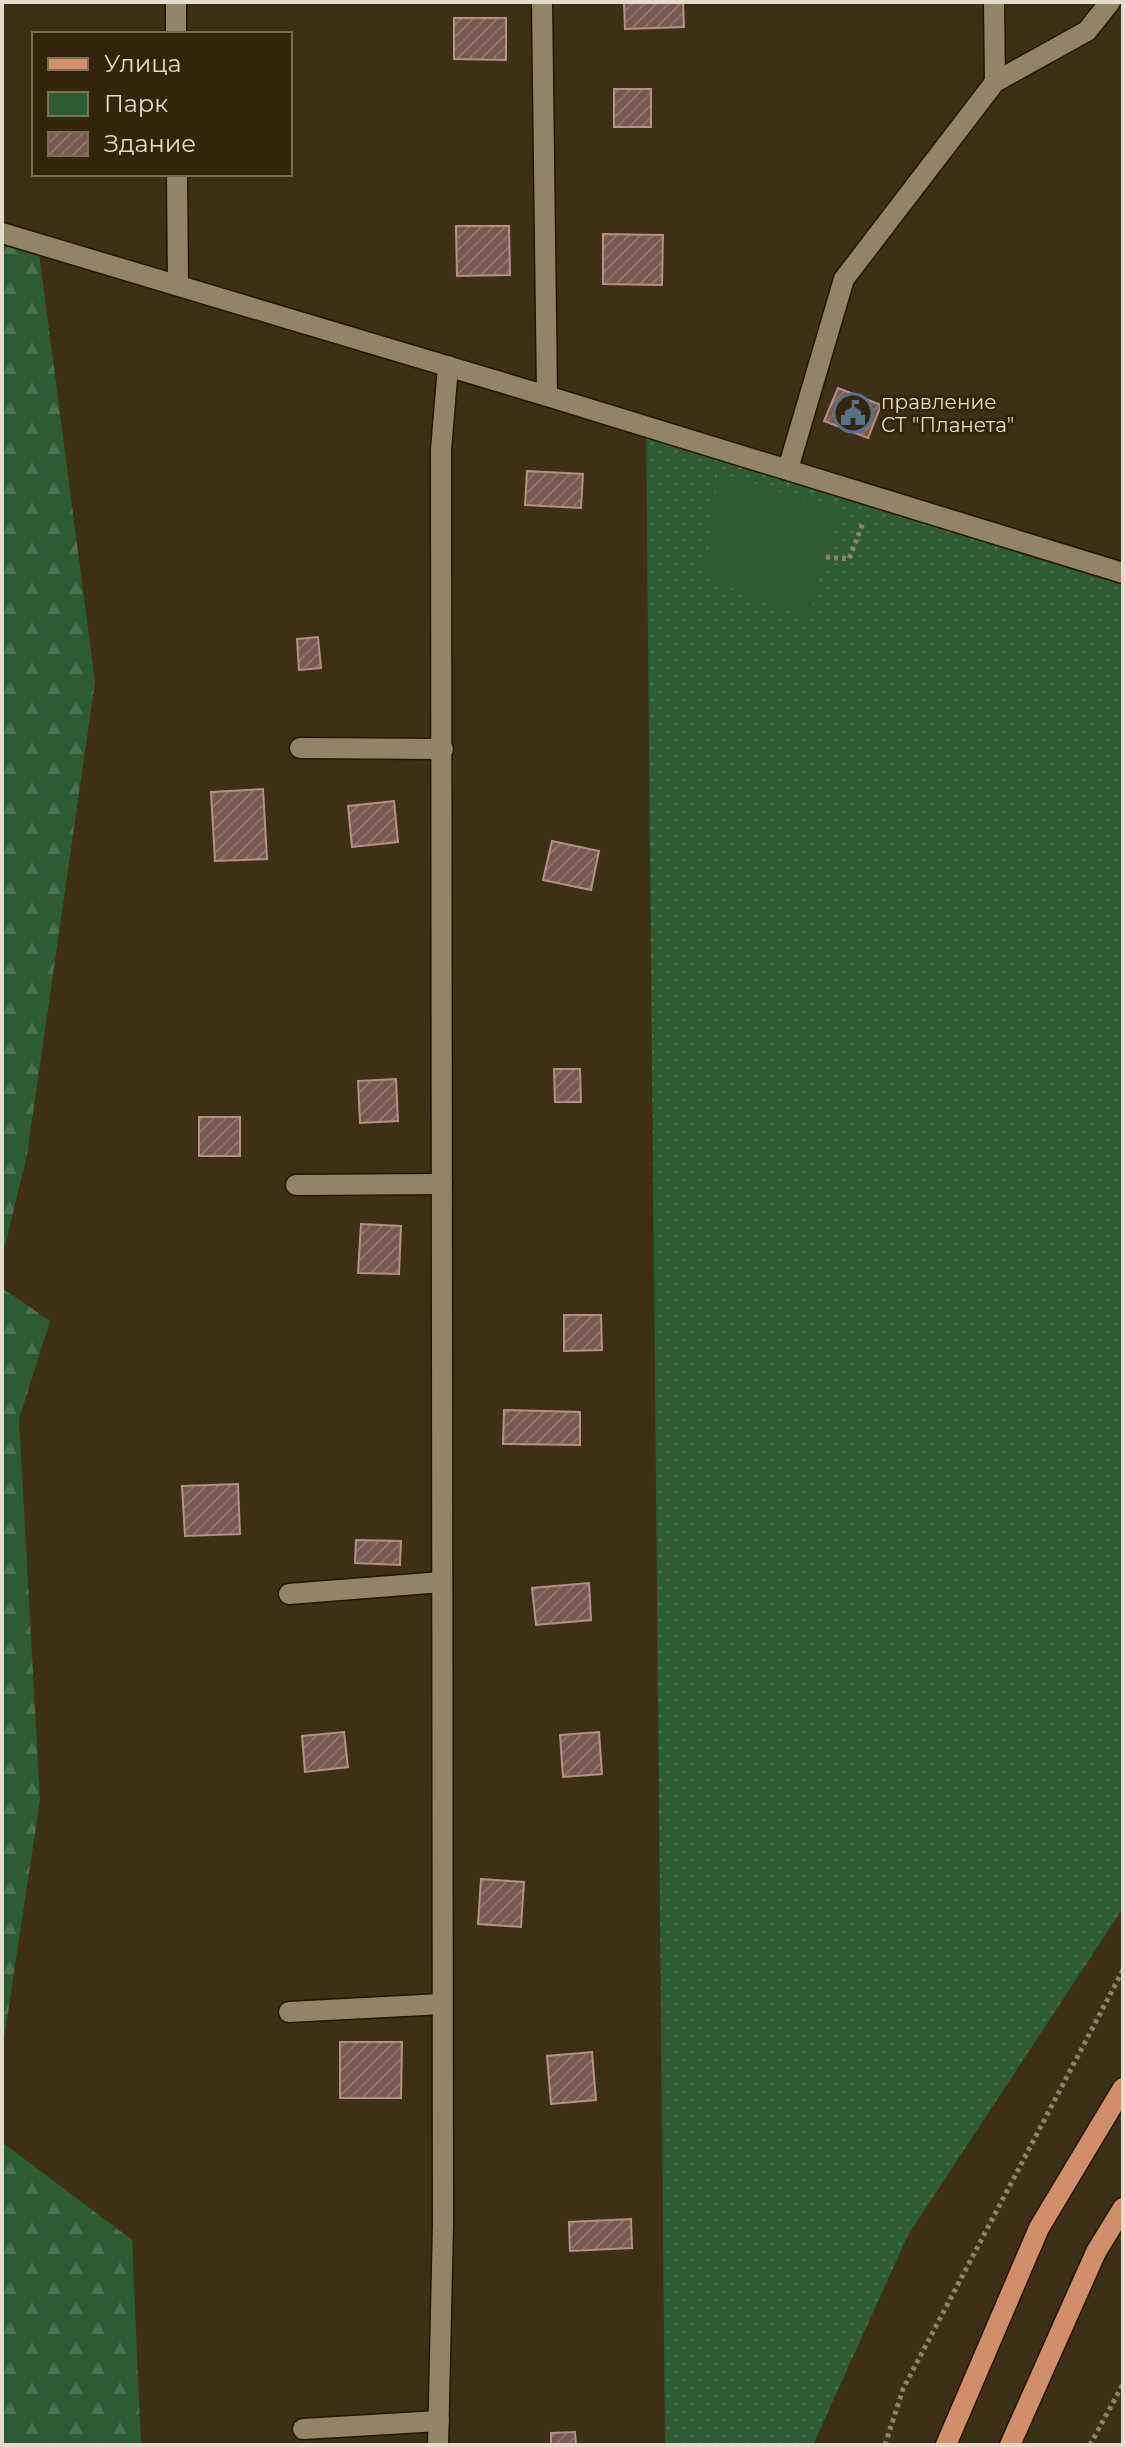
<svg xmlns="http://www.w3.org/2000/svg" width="1125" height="2447" font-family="Montserrat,sans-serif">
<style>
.grass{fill:url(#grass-dots)}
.forest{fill:url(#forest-firs)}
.park{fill:#2d5b34}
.building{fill:url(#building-hatch);stroke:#b39188;stroke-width:2}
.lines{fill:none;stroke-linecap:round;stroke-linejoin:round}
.service-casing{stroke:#241701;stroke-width:23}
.minor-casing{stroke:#241701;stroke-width:23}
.primary-casing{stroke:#241701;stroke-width:23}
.path{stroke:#8d826f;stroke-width:5;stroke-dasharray:4 4;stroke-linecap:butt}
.service{stroke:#938368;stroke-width:20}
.minor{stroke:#938368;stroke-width:20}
.primary{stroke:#d18e6a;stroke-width:20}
.labels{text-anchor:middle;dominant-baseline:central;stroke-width:6;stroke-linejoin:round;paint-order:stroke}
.poi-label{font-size:20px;fill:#e4dbcd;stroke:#33260d;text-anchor:start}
</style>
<defs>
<pattern id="grass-dots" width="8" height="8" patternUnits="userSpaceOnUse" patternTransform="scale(2)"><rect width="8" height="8" fill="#2d5b34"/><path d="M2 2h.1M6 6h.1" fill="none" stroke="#4b7250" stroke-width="1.8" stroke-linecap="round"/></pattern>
<pattern id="forest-firs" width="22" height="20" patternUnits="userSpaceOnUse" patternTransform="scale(2)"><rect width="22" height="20" fill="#2d5b34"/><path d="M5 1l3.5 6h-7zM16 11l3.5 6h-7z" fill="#4b7250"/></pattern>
<pattern id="building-hatch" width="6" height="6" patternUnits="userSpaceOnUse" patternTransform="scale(2)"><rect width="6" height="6" fill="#785951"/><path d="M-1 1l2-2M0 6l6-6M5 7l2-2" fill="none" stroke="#8b7069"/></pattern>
</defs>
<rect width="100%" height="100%" fill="#3d3017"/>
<path class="grass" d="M646 426 1123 573V1908L908 2235 813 2445H665Z"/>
<path class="forest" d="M2 245 39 253 95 682 27 1155 2 1258Z
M2 1288 50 1321 19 1419 40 1800 2 2052Z
M2 2142 132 2240 141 2445H2Z"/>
<path class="park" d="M718 472 840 510 808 618 705 577Z"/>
<path class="building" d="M624 2H683L684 27 625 29Z
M454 18H506V60L454 59Z
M614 89H651V127H614Z
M456 226H509L510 275 457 276Z
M603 234 663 235 662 285 603 284Z
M838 388 881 405 868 438 824 421Z
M527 471 583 474 581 508 525 505Z
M318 637 321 668 299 670 297 639Z
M263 789 267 859 215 861 211 792Z
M394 801 398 842 352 847 348 806Z
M552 841 599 851 591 890 543 880Z
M554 1069H580L581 1102H555Z
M396 1079 398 1121 360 1123 358 1081Z
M199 1117H240V1156H199Z
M361 1224 401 1226 399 1274 358 1273Z
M564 1315H601L602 1350 564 1351Z
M504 1410 580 1412V1445L503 1444Z
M238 1484 240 1534 185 1536 182 1486Z
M356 1540 401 1541 400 1565 355 1563Z
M589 1583 591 1620 536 1625 532 1588Z
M344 1732 348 1767 305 1772 302 1736Z
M599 1732 602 1774 563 1777 560 1735Z
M481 1879 524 1882 521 1927 478 1924Z
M340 2042H402L401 2098H340Z
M592 2052 596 2100 551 2104 547 2056Z
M631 2219 632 2248 570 2251 569 2222Z
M575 2432 576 2445H551V2433Z"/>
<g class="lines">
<defs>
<path id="service" d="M176 2V34
M177 174 178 285
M300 748 443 749
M296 1185 442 1184
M289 1594 442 1582
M289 2012 442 2004
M303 2429 439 2421"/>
<path id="minor" d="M542 2 547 396
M994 2 995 82
M2 233 547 396 1123 573
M788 469 844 279 995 82 1087 31 1110 2
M438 2445 443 2225 441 450 448 366"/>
<path id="primary" d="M946 2445 1039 2228 1123 2088
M1010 2445 1096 2252 1123 2208"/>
</defs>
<use href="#service" class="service-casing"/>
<use href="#minor" class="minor-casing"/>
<use href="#primary" class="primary-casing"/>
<path class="path" d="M826 557 849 559 863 523
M885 2445 903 2389 1123 1970
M1090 2445 1123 2384"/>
<use href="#service" class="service"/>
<use href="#minor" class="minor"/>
<use href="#primary" class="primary"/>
</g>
<defs>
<symbol id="civic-ring" viewBox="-11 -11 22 22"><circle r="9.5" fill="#33260d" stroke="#5c6f8a" stroke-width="1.5"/><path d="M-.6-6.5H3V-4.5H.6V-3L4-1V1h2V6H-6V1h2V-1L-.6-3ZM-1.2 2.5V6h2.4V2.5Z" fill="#5c6f8a"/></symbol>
</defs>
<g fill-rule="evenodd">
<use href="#civic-ring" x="831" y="391" width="44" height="44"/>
</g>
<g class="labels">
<g class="poi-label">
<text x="881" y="402">правление<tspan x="881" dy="23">СТ "Планета"</tspan></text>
</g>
</g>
<rect width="1125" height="2447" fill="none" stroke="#e4dbcd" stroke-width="8"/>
<rect x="32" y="32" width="260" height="144" fill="#33260d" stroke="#7a6e5a" stroke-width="2"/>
<rect x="48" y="58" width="40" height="12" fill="#d18e6a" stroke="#7a6e5a" stroke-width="2"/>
<text x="104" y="72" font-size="24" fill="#e4dbcd">Улица</text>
<rect x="48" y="92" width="40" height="24" fill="#2d5b34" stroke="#7a6e5a" stroke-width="2"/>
<text x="104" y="112" font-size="24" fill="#e4dbcd">Парк</text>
<rect x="48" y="132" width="40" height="24" fill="url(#building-hatch)" stroke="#7a6e5a" stroke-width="2"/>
<text x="104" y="152" font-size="24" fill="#e4dbcd">Здание</text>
</svg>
